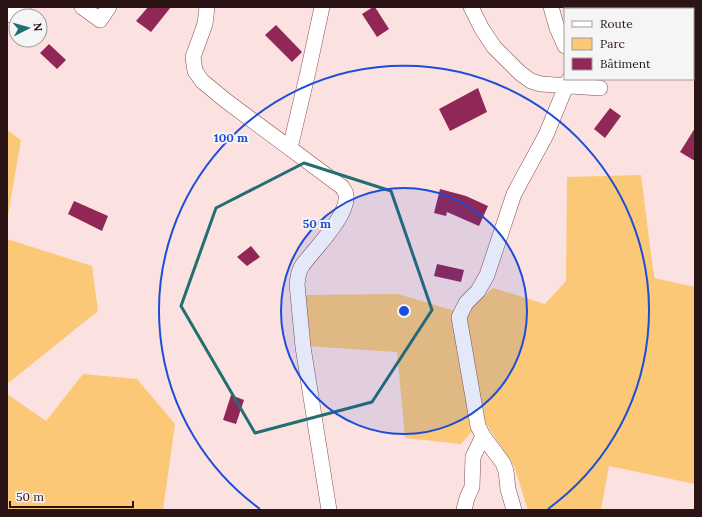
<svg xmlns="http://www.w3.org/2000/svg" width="702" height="517" font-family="Lora,serif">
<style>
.green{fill:#fbc878}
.building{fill:#902756}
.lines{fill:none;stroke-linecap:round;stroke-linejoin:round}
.minor-casing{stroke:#864e50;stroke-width:16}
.minor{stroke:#fff;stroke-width:15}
.marked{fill:none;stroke:#236e70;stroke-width:3;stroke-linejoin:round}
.ring{fill:none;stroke:#1d4ed8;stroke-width:2}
.centre{fill:#1d4ed8;stroke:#f5f5f5;stroke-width:2}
.ring-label{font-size:12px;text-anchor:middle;font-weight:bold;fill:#1d4ed8;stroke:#f5f5f5;stroke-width:4;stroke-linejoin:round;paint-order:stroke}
</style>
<rect width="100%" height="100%" fill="#fce1e1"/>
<path class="green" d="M7 130 21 140 7 221Z
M641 175 654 278 695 287V484L609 466 601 510H528L514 466 483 419 461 444 405 438 397 352 306 346 305 295 398 294 465 314 493 288 545 304 566 281 567 177Z
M7 239 92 266 98 311 7 384Z
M83 374 137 379 175 424 163 510H7V394L46 421Z"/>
<path class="building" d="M148 7H171L151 32 136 21Z
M373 7H375L389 29 377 37 362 14Z
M276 25 302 52 292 62 265 35Z
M49 44 66 60 57 69 40 53Z
M478 88 487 112 450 131 439 109Z
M610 108 621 116 605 138 594 129Z
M695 128V161L680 152Z
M440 189 466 196 488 206 479 226 447 212 446 216 434 213Z
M74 201 108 216 102 231 68 214Z
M251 246 260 257 247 266 237 257Z
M437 264 464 270 461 282 434 276Z
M231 395 244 400 236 424 223 420Z"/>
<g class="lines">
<defs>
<path id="minor" d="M82 7 100 20 109 7
M207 7 205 24 193 57 195 71 202 81 225 100 342 187C343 189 346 192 346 195 349 216 313 250 302 266 298 272 298 278 297 284L303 347 329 510
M471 7 482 29 494 47 520 73 531 81 541 84 600 88
M551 7 557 28 565 46
M623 7 625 9
M7 15 23 7
M693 50 695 52
M290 148 308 72 322 7
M464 510 467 498 472 487 473 457 483 436
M514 510 508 489 506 471 503 463 483 436 478 426 459 317 466 303 478 291 487 275 514 194 546 135 569 79"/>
</defs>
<use href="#minor" class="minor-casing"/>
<use href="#minor" class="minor"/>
</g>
<path class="marked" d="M304 163 391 191 432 310 372 402 255 433 181 306 216 208Z"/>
<circle cx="404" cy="311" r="123" fill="#1d4ed8" fill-opacity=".12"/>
<g class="ring">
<circle cx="404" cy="311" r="123"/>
<path d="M260 509A245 245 0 1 1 548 509"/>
</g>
<circle cx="404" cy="311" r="6" class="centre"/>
<g class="ring-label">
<text x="231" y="142">100 m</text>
<text x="317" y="228">50 m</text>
</g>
<rect width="702" height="517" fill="none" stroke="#2b1415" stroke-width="16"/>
<rect x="564" y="8" width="130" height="72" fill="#f5f5f5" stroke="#a49b9b"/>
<rect x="572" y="21" width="20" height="6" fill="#ffffff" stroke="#a49b9b"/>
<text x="600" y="28" font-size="12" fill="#2b1415">Route</text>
<rect x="572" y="38" width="20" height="12" fill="#fbc878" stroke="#a49b9b"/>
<text x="600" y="48" font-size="12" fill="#2b1415">Parc</text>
<rect x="572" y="58" width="20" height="12" fill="#902756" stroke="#a49b9b"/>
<text x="600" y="68" font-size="12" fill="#2b1415">Bâtiment</text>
<g transform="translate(28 28) rotate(84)"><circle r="19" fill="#f5f5f5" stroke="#a49b9b"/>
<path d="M0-3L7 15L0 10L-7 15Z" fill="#236e70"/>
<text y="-6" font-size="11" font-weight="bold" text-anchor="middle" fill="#2b1415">N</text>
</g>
<path d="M10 501v6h123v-6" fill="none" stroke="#2b1415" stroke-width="2"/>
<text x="16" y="501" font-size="12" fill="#2b1415" stroke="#f5f5f5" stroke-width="3" paint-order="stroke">50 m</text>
</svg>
